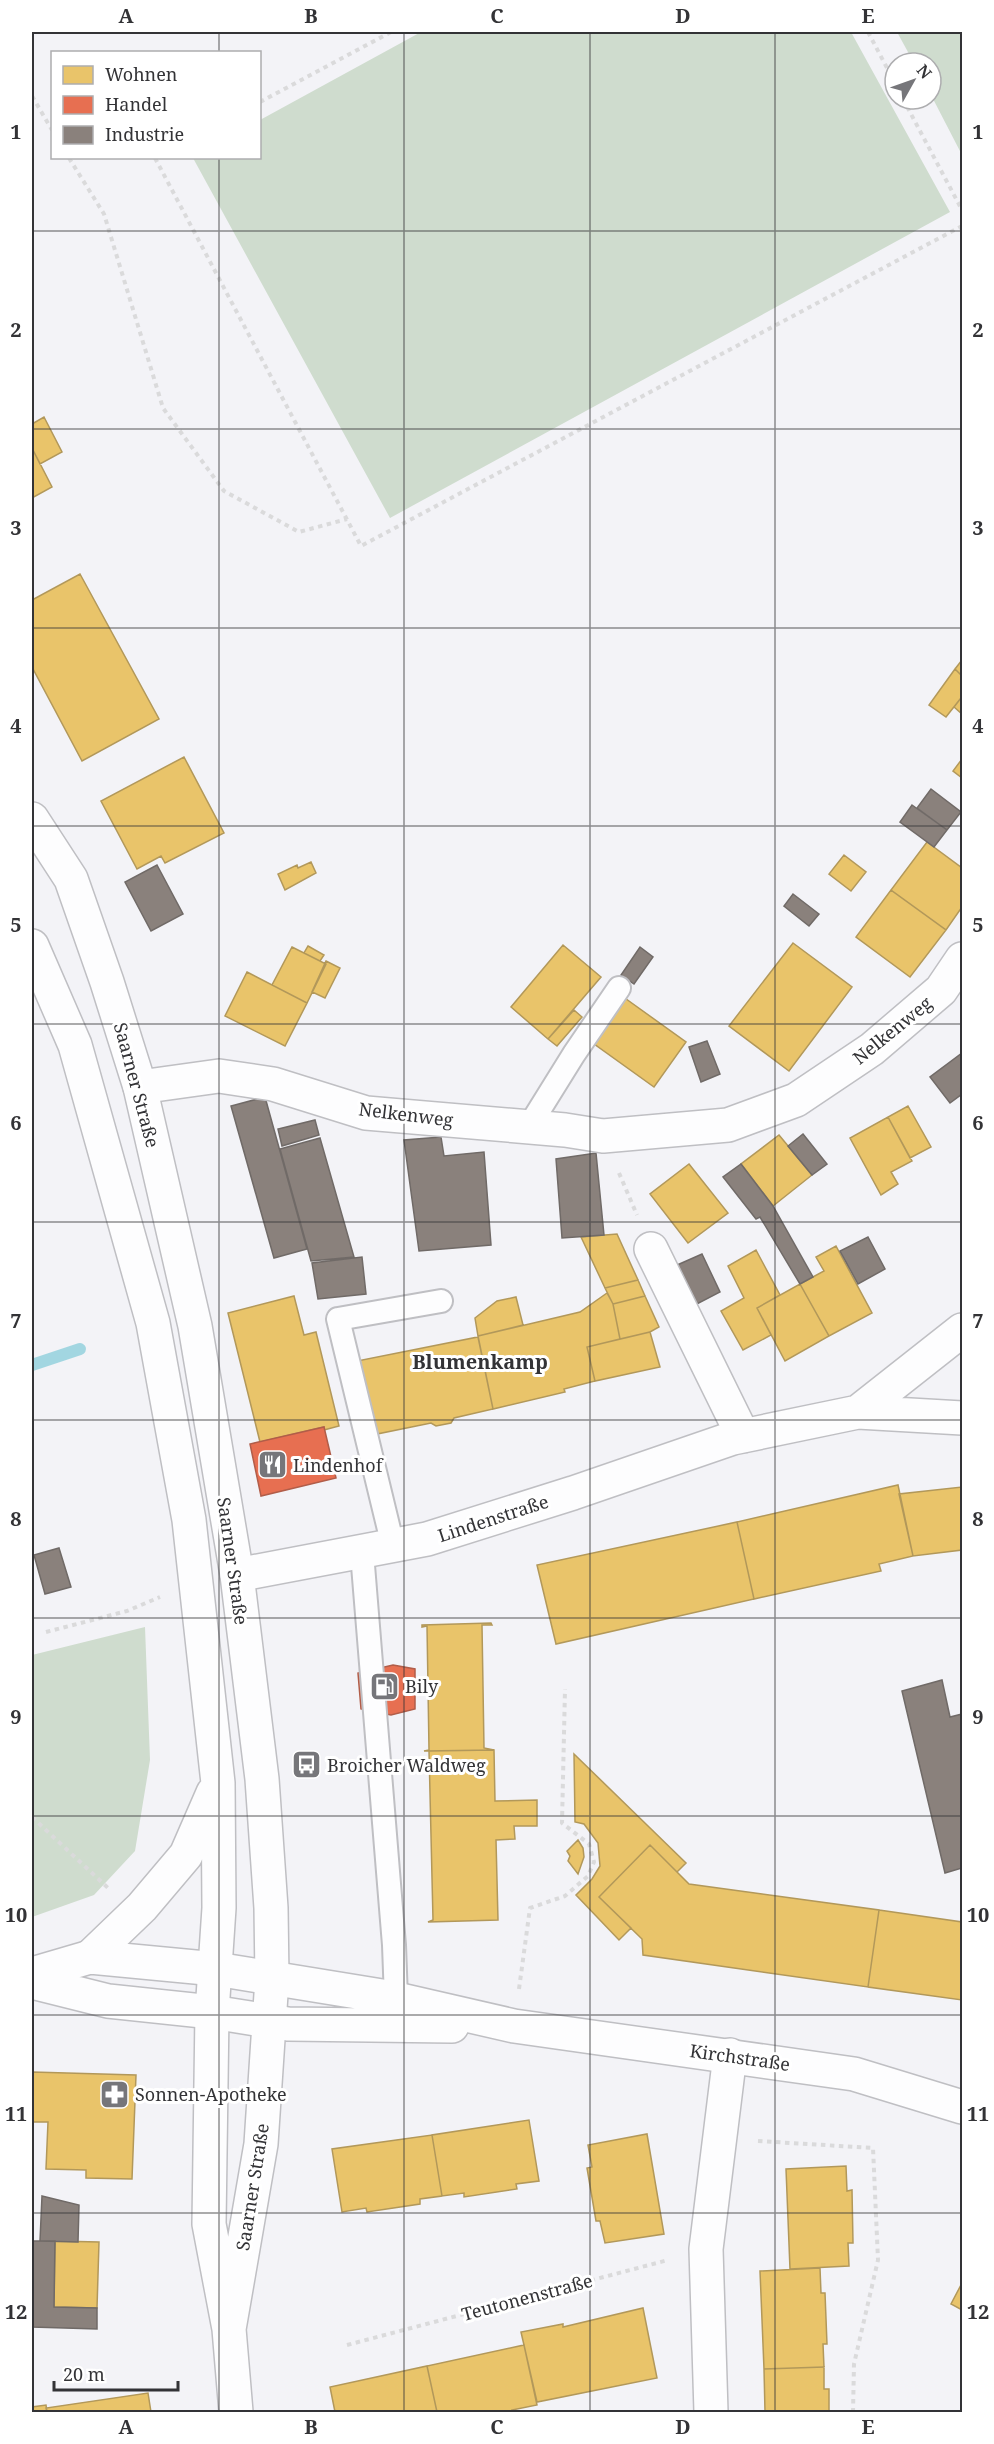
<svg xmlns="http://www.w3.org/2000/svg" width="994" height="2444" font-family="'Noto Serif',serif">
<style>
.green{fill:#cfdcce}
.homes{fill:#e9c46a;stroke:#b2985a;stroke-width:1.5}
.shops{fill:#e76f51;stroke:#b15d49;stroke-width:1.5}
.industry{fill:#8a817c;stroke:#706a67;stroke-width:1.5}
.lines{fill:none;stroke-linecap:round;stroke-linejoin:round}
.stream{stroke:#a2d6e1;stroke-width:12}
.service-casing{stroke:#bfbfc3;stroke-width:26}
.minor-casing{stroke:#bfbfc3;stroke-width:36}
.tertiary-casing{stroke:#bfbfc3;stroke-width:36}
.secondary-casing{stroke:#bfbfc3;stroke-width:36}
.path{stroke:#dadadb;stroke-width:4;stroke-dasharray:4.5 4.5;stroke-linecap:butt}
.service{stroke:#fdfdfe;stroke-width:22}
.minor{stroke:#fdfdfe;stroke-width:33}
.tertiary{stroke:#fdfdfe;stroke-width:33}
.secondary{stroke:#fdfdfe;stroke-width:33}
.grid{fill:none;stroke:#333336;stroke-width:1.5;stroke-opacity:0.55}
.labels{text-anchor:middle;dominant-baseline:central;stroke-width:6;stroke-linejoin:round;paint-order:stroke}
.street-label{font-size:18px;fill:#333336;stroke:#fff}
.poi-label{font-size:18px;fill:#333336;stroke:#fff;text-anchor:start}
.neighbourhood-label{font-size:20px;font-weight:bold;fill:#333336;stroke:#fff}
.neatline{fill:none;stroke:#333336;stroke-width:2}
.grid-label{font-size:20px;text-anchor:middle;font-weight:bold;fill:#333336}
</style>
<rect width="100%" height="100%" fill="#f3f3f7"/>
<path class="green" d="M421 32H851L950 212 390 518 193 158H260V120Z
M897 32H962V155L931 95V63H914Z
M145 1627 150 1760 135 1851 94 1895 32 1917V1655Z"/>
<path class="homes" d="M44 417 62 452 40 464 32 448V424Z
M32 448 52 487 32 498Z
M80 574 159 719 82 761 32 667V600Z
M962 660V676L955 669Z
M955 669 962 676V699L961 698 946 717 929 705Z
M961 698 962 699V714L954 707Z
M184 757 224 833 165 863 161 856 137 869 101 801Z
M962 759V778L953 771Z
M927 842 962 868V907L946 930 891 890Z
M844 855 866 872 851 891 829 874Z
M311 862 316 873 285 890 278 874 297 865 298 868Z
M891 890 946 930 910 977 856 937Z
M793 943 852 987 789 1071 729 1026Z
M563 945 601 977 548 1039 511 1007Z
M308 946 324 955 320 961 304 953Z
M292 947 326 964 307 1003 272 985Z
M326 961 340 968 325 998 312 992Z
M247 972 307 1003 285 1046 225 1016Z
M622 996 686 1042 654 1087 590 1041Z
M574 1010 582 1017 557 1046 548 1039Z
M908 1106 931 1147 910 1158 888 1117Z
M888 1117 912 1161 891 1172 898 1184 881 1195 850 1138Z
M779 1135 812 1175 773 1206 741 1164Z
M689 1164 728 1213 688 1243 650 1194Z
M617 1234 638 1280 605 1288 581 1237Z
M836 1246 872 1313 829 1336 800 1284 824 1271 816 1257Z
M756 1250 780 1295 757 1308 771 1335 743 1350 721 1311 744 1298 728 1266Z
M638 1280 645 1296 613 1304 605 1288Z
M800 1284 829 1336 785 1361 757 1308Z
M607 1293 613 1304 620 1339 587 1347 595 1381 564 1389 565 1392 493 1409 478 1336 580 1312Z
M294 1296 304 1335 316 1332 339 1426 324 1430V1427L260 1442 228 1313Z
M645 1296 659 1327 650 1332 620 1339 613 1304Z
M516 1297 523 1325 478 1336 475 1318 497 1301Z
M650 1332 660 1367 595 1381 587 1347Z
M478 1337 493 1409 454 1418 451 1423 436 1426 431 1423 372 1435 357 1361Z
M898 1485 913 1556 879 1564 881 1571 754 1599 737 1522Z
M962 1487V1550L913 1556 899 1494Z
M737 1522 754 1599 556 1644 537 1565Z
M491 1623 492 1625H482L484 1748 494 1750 424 1751 429 1750 427 1626 422 1627V1625Z
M494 1750 495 1801 537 1800V1826H514L515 1839 496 1840 498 1920 428 1922 433 1920 429 1751Z
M574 1754 686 1863 677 1872 650 1845 599 1897 631 1928 619 1940 576 1895 592 1879 600 1866 598 1843 584 1824 575 1822Z
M578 1840 583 1848 584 1857 578 1874 568 1861 570 1856 567 1851Z
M650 1845 689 1884 879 1910 868 1987 643 1955 642 1939 599 1897Z
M879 1910 962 1922V2000L868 1987Z
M32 2072 136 2075 132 2179 86 2178V2170L46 2169 48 2122H32Z
M529 2120 539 2181 516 2184 517 2189 464 2197V2193L442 2196 432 2135Z
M647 2134 664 2234 605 2243 600 2221H596L587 2168 592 2167 588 2145Z
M432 2135 442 2196 420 2199V2204L367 2212 366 2208 342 2212 332 2149Z
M846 2166 847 2191 852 2190 853 2243H848L849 2266 790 2269 786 2169Z
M55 2241 99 2242 97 2308 54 2307Z
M820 2268 821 2293H825L827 2344H823L824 2367 764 2369 760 2271Z
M962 2283V2310L951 2304Z
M643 2308 657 2378 537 2402 521 2332 563 2324V2327Z
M524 2345 537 2405 512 2410 513 2412H437L427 2366Z
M427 2366 437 2412H335L330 2387Z
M824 2367V2389H829V2412H765L764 2369Z
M148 2393 151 2412H47L46 2408Z
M46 2405 47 2412H32V2407Z"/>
<path class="shops" d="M324 1427 336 1478 261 1496 250 1444Z
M393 1665 415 1669V1709L391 1715 361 1709 358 1673Z"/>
<path class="industry" d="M931 789 961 812 947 830 917 808Z
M912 805 947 830 934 847 900 822Z
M157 865 183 914 151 931 125 882Z
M793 894 819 914 809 926 784 906Z
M640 947 653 957 634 984 621 975Z
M707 1041 720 1074 701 1082 689 1047Z
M962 1053V1094L950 1103 930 1077Z
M265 1097 307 1249 274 1258 231 1106Z
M315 1120 319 1135 282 1146 278 1129Z
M803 1134 827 1164 812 1175 788 1146Z
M441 1137 444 1156 484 1152 491 1245 419 1251 404 1140Z
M320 1138 354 1257 311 1261 280 1149Z
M596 1153 604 1235 562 1238 556 1159Z
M741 1164 773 1206 813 1277 800 1284 760 1217 756 1219 723 1177Z
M868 1237 885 1269 858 1284 840 1251Z
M702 1254 720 1292 693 1306 675 1266Z
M362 1257 366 1294 318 1299 312 1263Z
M59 1548 71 1587 45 1594 34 1555Z
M942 1680 950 1717 962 1714V1868L945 1873 902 1691Z
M42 2196 79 2205 78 2242 40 2241Z
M32 2241H55L54 2307 97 2308V2329L32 2327Z"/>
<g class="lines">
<path class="stream" d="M32 1365 80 1349"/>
<defs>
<path id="service" d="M528 1128 574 1054 619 988
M393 1546 338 1319 441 1301
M362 1553 394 1945 396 1999"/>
<path id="minor" d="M140 1087 219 1076 273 1084 366 1113 565 1130 603 1136 728 1125 796 1100 872 1049 941 990 962 959
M651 1249 743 1436
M858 1412 962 1330
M237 1575 427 1539 573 1493 733 1438 858 1412 962 1418
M32 1974 90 1957 216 1969
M32 1982 108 2001 212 2012
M711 2412 706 2249 730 2055"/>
<path id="tertiary" d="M216 1969 388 1997 514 2026 854 2074 962 2107
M212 2012 288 2024 452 2026"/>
<path id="secondary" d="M32 819 71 879 107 982 140 1087 195 1326 237 1575 262 1779 271 1908 272 1979 261 2144 229 2329
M32 946 75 1045 153 1323 189 1520 218 1783 219 1908 212 2012 209 2224 229 2329 236 2412
M90 1957 142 1907 186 1855 213 1793"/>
</defs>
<use href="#service" class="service-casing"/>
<use href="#minor" class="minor-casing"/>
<use href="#tertiary" class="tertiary-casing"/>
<use href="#secondary" class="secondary-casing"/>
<path class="path" d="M868 32 895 83
M32 96 52 130
M903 99 962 210
M260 102 391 32
M69 158 104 214 163 408 224 491 299 532 347 519
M155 158 361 546 962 226
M619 1173 637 1215
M46 1632 127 1611 160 1597
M32 1817 108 1888
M519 1989 530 1908 565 1896 588 1876 594 1862 589 1844 562 1823 565 1689
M758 2141 873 2148 878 2260 854 2364 853 2412
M347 2345 668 2260"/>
<use href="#service" class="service"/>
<use href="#minor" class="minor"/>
<use href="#tertiary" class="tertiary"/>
<use href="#secondary" class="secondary"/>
</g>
<path class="grid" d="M219 32V52M404 32V2412M590 32V2412M775 32V2412M219 158V2412M32 231H962M32 429H962M32 628H962M32 826H962M32 1024H962M32 1222H962M32 1420H962M32 1618H962M32 1816H962M32 2015H962M32 2213H962"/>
<defs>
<symbol id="restaurant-square" viewBox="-11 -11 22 22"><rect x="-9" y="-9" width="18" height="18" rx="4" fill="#76767a" stroke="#fff"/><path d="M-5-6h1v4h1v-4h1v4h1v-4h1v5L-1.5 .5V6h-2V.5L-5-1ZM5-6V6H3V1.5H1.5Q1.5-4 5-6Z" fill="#fff"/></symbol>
<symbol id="fuel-square" viewBox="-11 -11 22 22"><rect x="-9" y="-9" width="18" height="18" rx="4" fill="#76767a" stroke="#fff"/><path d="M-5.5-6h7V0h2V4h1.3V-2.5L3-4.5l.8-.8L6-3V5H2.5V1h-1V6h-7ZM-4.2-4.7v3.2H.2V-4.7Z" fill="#fff"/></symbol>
<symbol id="bus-square" viewBox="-11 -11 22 22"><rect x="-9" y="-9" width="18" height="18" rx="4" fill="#76767a" stroke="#fff"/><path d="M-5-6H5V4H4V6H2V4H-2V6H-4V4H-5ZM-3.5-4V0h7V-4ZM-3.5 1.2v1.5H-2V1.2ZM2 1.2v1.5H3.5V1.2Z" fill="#fff"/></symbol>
<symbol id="pharmacy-square" viewBox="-11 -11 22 22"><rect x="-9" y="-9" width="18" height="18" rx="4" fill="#76767a" stroke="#fff"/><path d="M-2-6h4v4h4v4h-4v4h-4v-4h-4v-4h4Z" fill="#fff"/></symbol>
</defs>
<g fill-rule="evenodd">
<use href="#restaurant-square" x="256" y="1448" width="33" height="33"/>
<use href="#fuel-square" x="368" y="1670" width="33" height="33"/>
<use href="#bus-square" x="290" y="1748" width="33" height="33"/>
<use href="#pharmacy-square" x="98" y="2078" width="33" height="33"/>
</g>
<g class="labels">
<g class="street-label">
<text transform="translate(892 1030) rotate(-39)">Nelkenweg</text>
<text transform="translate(137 1085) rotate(75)">Saarner Straße</text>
<text transform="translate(406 1114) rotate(7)">Nelkenweg</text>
<text transform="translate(493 1518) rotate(-18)">Lindenstraße</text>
<text transform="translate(233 1561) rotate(82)">Saarner Straße</text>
<text transform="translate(740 2057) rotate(8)">Kirchstraße</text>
<text transform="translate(252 2187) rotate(-81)">Saarner Straße</text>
<text transform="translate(527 2297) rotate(-15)">Teutonenstraße</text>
</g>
<g class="poi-label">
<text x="293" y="1465">Lindenhof</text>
<text x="405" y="1686">Bily</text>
<text x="327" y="1765">Broicher Waldweg</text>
<text x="135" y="2094">Sonnen-Apotheke</text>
</g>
<g class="neighbourhood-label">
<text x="480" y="1361">Blumenkamp</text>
</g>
</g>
<rect width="994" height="2444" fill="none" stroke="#ffffff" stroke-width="66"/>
<rect x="51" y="51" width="210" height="108" fill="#ffffff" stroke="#adadaf" stroke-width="1.5"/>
<rect x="63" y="66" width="30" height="18" fill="#e9c46a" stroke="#adadaf" stroke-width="1.5"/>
<text x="105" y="81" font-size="18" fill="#333336">Wohnen</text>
<rect x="63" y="96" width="30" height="18" fill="#e76f51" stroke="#adadaf" stroke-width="1.5"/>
<text x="105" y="111" font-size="18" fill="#333336">Handel</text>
<rect x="63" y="126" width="30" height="18" fill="#8a817c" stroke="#adadaf" stroke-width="1.5"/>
<text x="105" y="141" font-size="18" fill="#333336">Industrie</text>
<g transform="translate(913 81) rotate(50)"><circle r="28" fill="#ffffff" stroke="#adadaf" stroke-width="1.5"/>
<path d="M0-4.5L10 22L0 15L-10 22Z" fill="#76767a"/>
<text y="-9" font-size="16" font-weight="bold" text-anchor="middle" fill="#333336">N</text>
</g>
<path d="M54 2381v9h124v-9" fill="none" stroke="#333336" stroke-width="3"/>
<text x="63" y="2381" font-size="18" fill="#333336" stroke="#ffffff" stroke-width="4.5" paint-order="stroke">20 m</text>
<rect x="33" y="33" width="928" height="2378" class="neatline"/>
<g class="grid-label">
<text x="126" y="23">A</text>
<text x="311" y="23">B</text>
<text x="497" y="23">C</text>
<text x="683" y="23">D</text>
<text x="868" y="23">E</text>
<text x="16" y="139">1</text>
<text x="978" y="139">1</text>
<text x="16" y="337">2</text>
<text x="978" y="337">2</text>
<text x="16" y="535">3</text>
<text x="978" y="535">3</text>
<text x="16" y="733">4</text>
<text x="978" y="733">4</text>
<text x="16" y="932">5</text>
<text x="978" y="932">5</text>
<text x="16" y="1130">6</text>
<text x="978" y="1130">6</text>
<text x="16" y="1328">7</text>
<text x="978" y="1328">7</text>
<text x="16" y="1526">8</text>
<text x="978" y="1526">8</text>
<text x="16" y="1724">9</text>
<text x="978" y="1724">9</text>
<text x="16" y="1922">10</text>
<text x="978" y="1922">10</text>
<text x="16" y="2121">11</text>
<text x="978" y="2121">11</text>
<text x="16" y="2319">12</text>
<text x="978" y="2319">12</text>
<text x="126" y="2434">A</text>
<text x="311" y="2434">B</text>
<text x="497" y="2434">C</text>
<text x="683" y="2434">D</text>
<text x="868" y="2434">E</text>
</g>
</svg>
